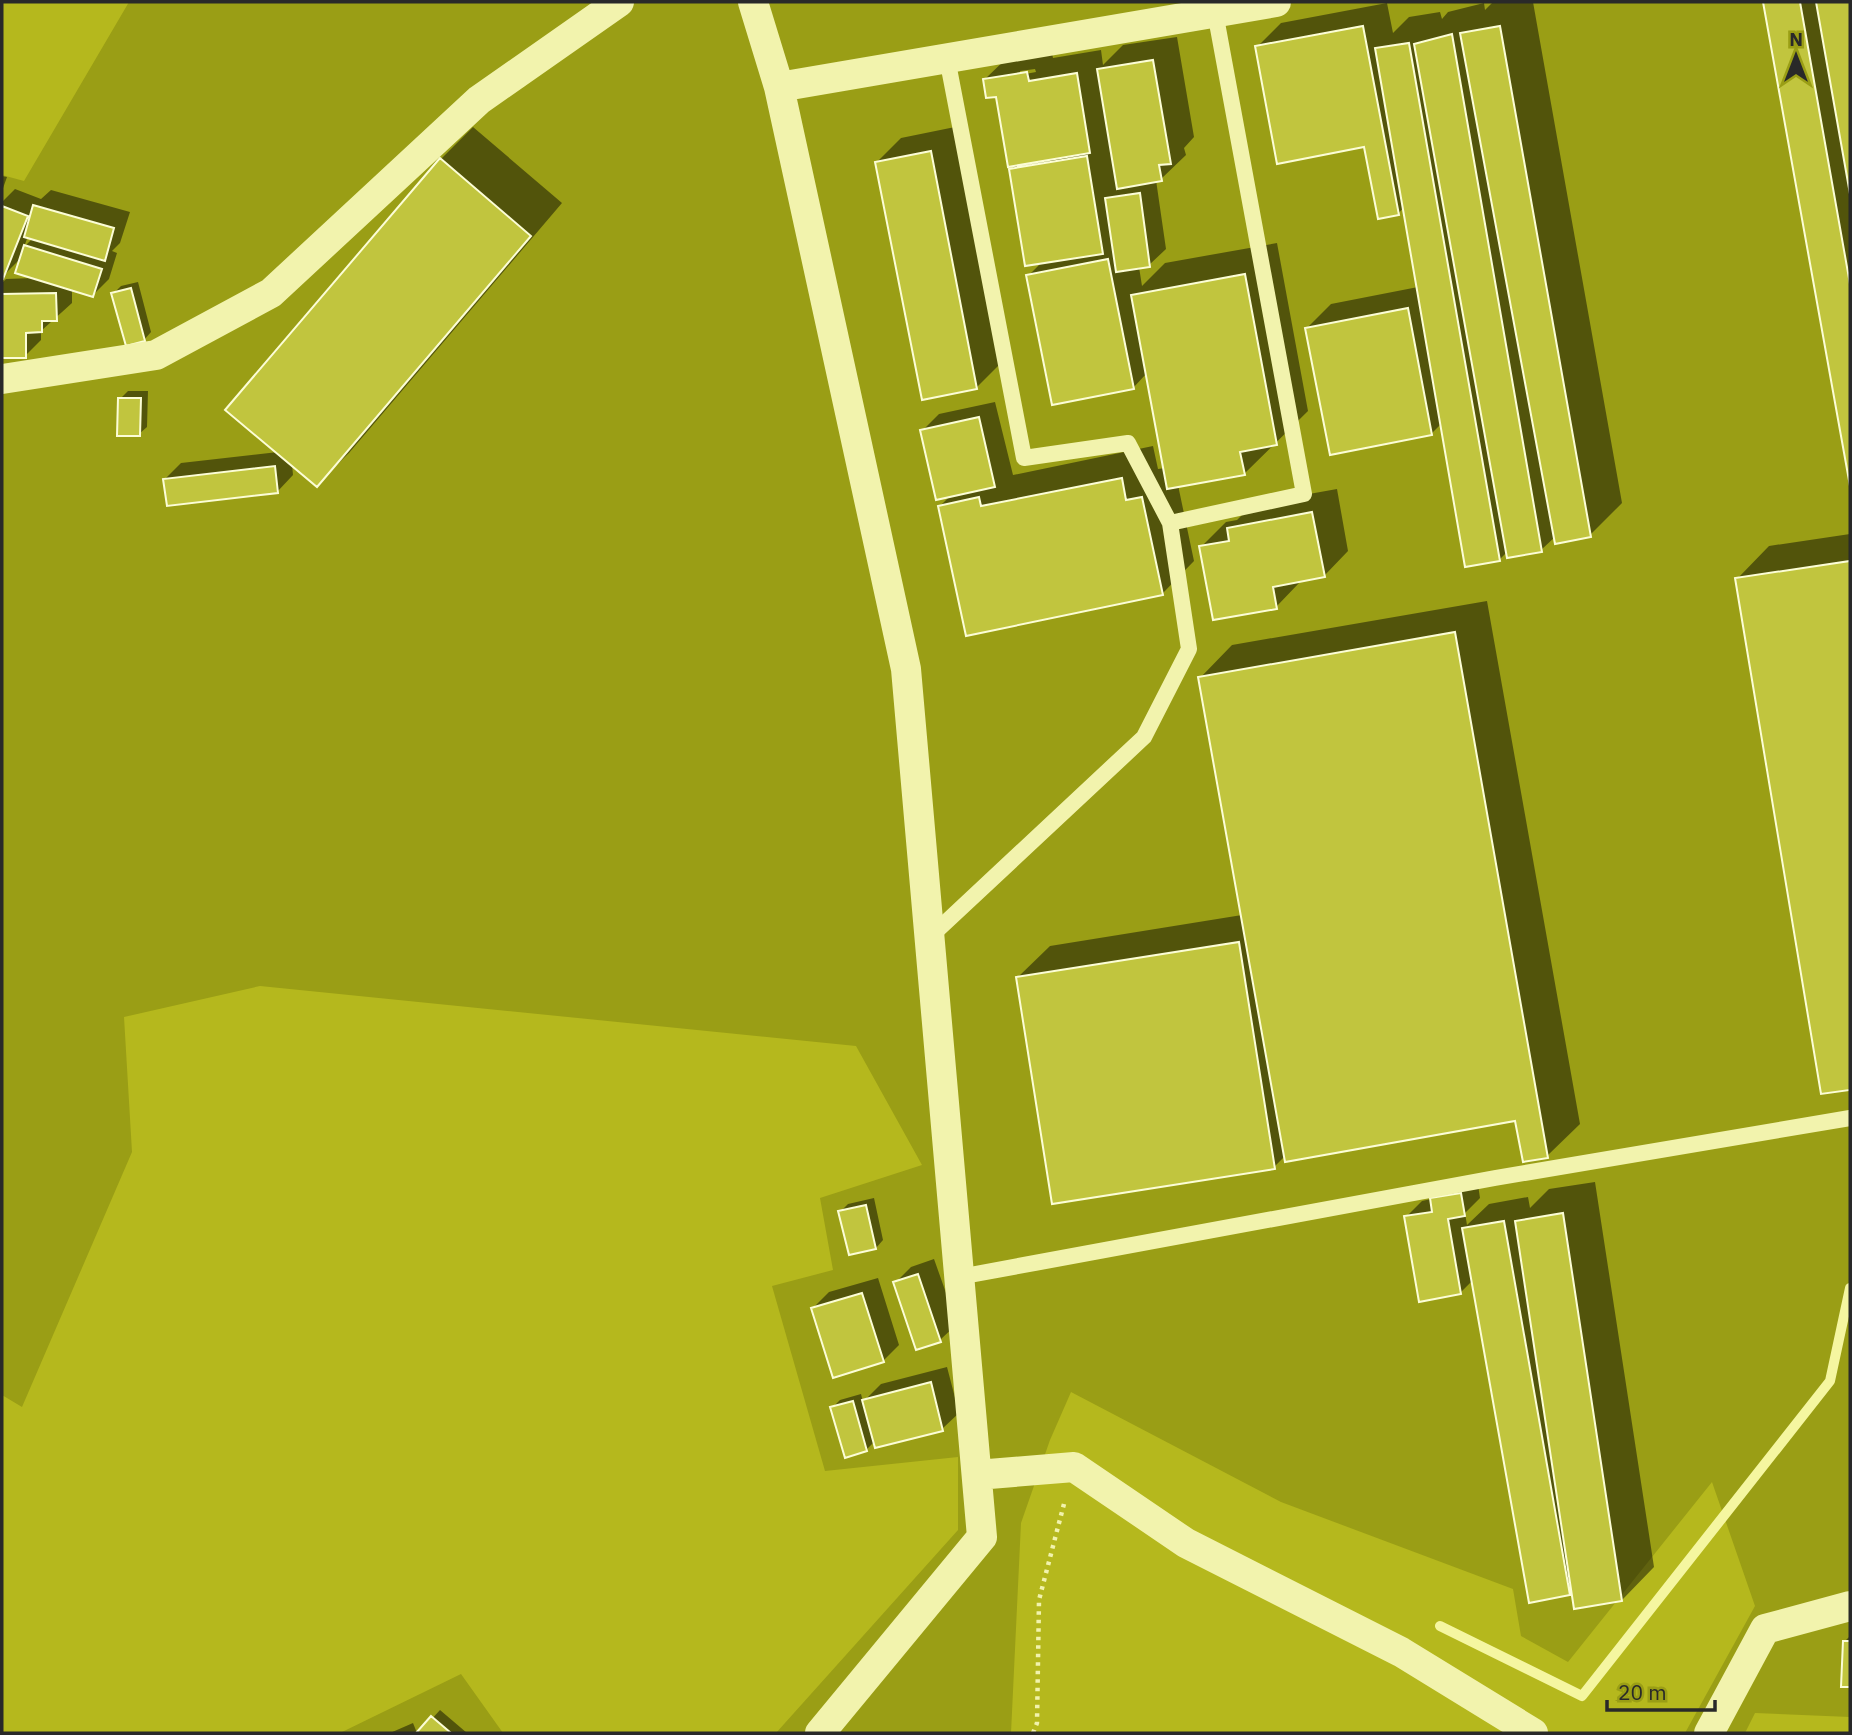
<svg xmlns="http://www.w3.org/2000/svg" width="1852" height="1735" font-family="'IBM Plex Sans',sans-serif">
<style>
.green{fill:#b5b81d}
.shadow{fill:#0007;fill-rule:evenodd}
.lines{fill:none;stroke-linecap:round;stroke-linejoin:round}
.stream{stroke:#f5f6a0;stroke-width:10}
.building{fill:#c1c53e;stroke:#fcfdd6;stroke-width:2}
.path{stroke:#f2f3ad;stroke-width:4.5;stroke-dasharray:3.5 5;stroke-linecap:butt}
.service{stroke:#f2f3ad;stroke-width:16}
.minor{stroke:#f2f3ad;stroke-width:30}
</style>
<rect width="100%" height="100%" fill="#9a9e15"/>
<path class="green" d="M2 2H129L24 181 2 175Z
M260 986 856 1046 922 1165 820 1198 833 1270 772 1286 825 1471 958 1457V1530L776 1733H503L461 1674 340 1733H2V1395L22 1407 132 1152 124 1017Z
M1071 1392 1281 1502 1513 1589 1521 1636 1568 1662 1712 1482 1755 1606 1685 1733H1011L1021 1523 1050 1440Z
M1755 1713 1850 1717V1733H1745Z"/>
<path class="shadow" d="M1493 2H1533L1622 503 1590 535 1556 536 1541 550 1508 551 1499 560 1442 423 1432 433 1307 328 1331 304 1418 287 1404 207 1398 214 1366 145 1257 47 1281 23 1387 3 1393 33 1409 17 1440 12 1442 19 1448 12 1484 3 1485 10Z
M1765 2H1850V477Z
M1177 37 1194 137 1184 148 1186 155 1161 179 1156 180 1166 249 1149 265 1139 267 1142 286 1165 263 1277 243 1308 411 1244 474 1178 485 1194 561 1162 594 940 506 952 494 922 431 939 414 995 402 1013 475 1153 446 1158 469 1165 468 1147 373 1133 388 1028 276 1042 262 1011 170 1016 164 997 95 985 79 1010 55 1051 48 1053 58 1101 50 1103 65 1123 45ZM1035 69 1036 72 1020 75V71Z
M473 127 562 203 349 453 316 485 292 464 293 475 277 492 165 479 181 463 278 452 441 159Z
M955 127 1001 363 977 387 877 162 901 138Z
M2 176 7 177 2 191Z
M15 189 41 199 51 190 130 212 120 243 112 251 117 253 109 279 92 296 72 289V303L41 331V340L25 356H2V283L6 279 34 278 22 257 2 277V202ZM28 236 33 238 24 247Z
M138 282 151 332 144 340 113 294 121 286Z
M128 391H148L147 427 139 434 120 399Z
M1337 489 1348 551 1324 576 1300 580V582L1276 607 1201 547 1226 522 1237 520 1253 504Z
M1850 534V1089L1822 1092 1737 579 1769 546Z
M1487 601 1580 1124 1547 1156 1517 1119 1285 1156 1274 1167 1017 978 1050 946 1242 915 1200 678 1232 645Z
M1477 1178 1480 1198 1465 1213 1467 1225 1489 1204 1528 1197 1530 1208 1549 1189 1595 1182 1654 1567 1622 1600 1572 1590 1569 1593 1473 1280 1460 1293 1406 1217 1422 1201 1431 1199 1448 1182Z
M874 1198 883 1240 876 1248 840 1212 848 1204Z
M934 1259 957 1324 940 1340 895 1283 911 1267Z
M878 1278 899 1345 883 1361 813 1308 829 1292Z
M947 1367 959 1413 942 1429 875 1441 866 1450 832 1408 840 1400 861 1394 863 1402 881 1384Z
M1850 1636V1686H1843L1844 1642Z
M440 1710 467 1733H419Z
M413 1723 417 1733H390Z"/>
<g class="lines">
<path class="stream" d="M1440 1626 1582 1696 1830 1381 1850 1288"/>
</g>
<path class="building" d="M1763 2H1800L1850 284V486Z
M1816 2H1850V194Z
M1363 26 1399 215 1378 219 1364 147 1277 164 1255 46Z
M1500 26 1591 537 1555 544 1460 33Z
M1452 34 1542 552 1507 558 1414 44Z
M1409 43 1500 561 1465 567 1375 48Z
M1153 60 1171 164 1159 165 1162 181 1117 189 1097 69Z
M1027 72 1029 81 1077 73 1090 153 1008 167 996 97 986 98 983 79Z
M931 151 977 389 922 400 875 162Z
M1087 156 1103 254 1025 266 1009 169Z
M440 158 531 236 317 487 225 410Z
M1140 193 1150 267 1116 272 1105 198Z
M33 205 114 228 105 261 24 237Z
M2 206 28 216 3 279H2Z
M24 245 102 269 93 297 15 273Z
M1108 259 1134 389 1052 405 1026 275Z
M1245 274 1277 445 1240 452 1245 475 1167 489 1131 295Z
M131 288 145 341 126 346 111 293Z
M56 293 57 321H42V332L26 333V358H2V294Z
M1408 308 1432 435 1330 455 1305 328Z
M118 398H141L140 436H117Z
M979 417 995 487 936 500 920 430Z
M275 466 278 493 167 506 163 479Z
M1122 478 1126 500 1142 497 1163 595 966 636 938 506 979 497 981 506Z
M1312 512 1325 577 1273 587 1277 609 1213 620 1199 546 1229 541 1227 528Z
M1850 561V1090L1821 1094 1735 578Z
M1455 632 1548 1158 1523 1162 1515 1121 1285 1162 1198 677Z
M1239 942 1275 1169 1052 1204 1016 977Z
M1461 1193 1465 1216 1448 1219 1461 1294 1419 1302 1404 1216 1432 1212 1430 1198Z
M866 1205 876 1249 849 1255 838 1211Z
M1563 1213 1622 1601 1574 1609 1515 1221Z
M1504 1221 1570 1595 1529 1603 1462 1228Z
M918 1274 941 1342 916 1350 893 1282Z
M862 1293 884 1362 833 1378 811 1308Z
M931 1382 943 1431 875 1448 862 1400Z
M853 1401 867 1451 845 1458 830 1407Z
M1843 1641H1850V1687H1841Z
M431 1716 451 1733H416Z"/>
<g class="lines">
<path class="path" d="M1033 1733 1037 1723 1039 1600 1065 1500"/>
<path class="service" d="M947 58 1024 458 1128 443 1170 523 1304 494 1215 12
M930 937 1144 737 1189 649 1170 523
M959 1277 1495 1178 1850 1118"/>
<path class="minor" d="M753 2 779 87 906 669 982 1537 820 1733
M779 87 1276 2
M2 379 156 355 271 293 479 100 619 2
M977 1475 1074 1467 1186 1543 1401 1652 1533 1733
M1709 1733 1765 1629 1850 1606"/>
</g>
<rect width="1852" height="1735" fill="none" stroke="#292929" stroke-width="7"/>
<g transform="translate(1796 56)" stroke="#9a9e15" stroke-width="5" paint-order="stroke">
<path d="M0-5L12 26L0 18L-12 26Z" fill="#292929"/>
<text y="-10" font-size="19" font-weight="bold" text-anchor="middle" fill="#292929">N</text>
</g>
<path d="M1607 1700v10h108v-10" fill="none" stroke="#292929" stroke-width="3.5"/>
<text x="1618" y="1700" font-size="21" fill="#292929" stroke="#9a9e15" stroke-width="5" paint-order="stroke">20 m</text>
</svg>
